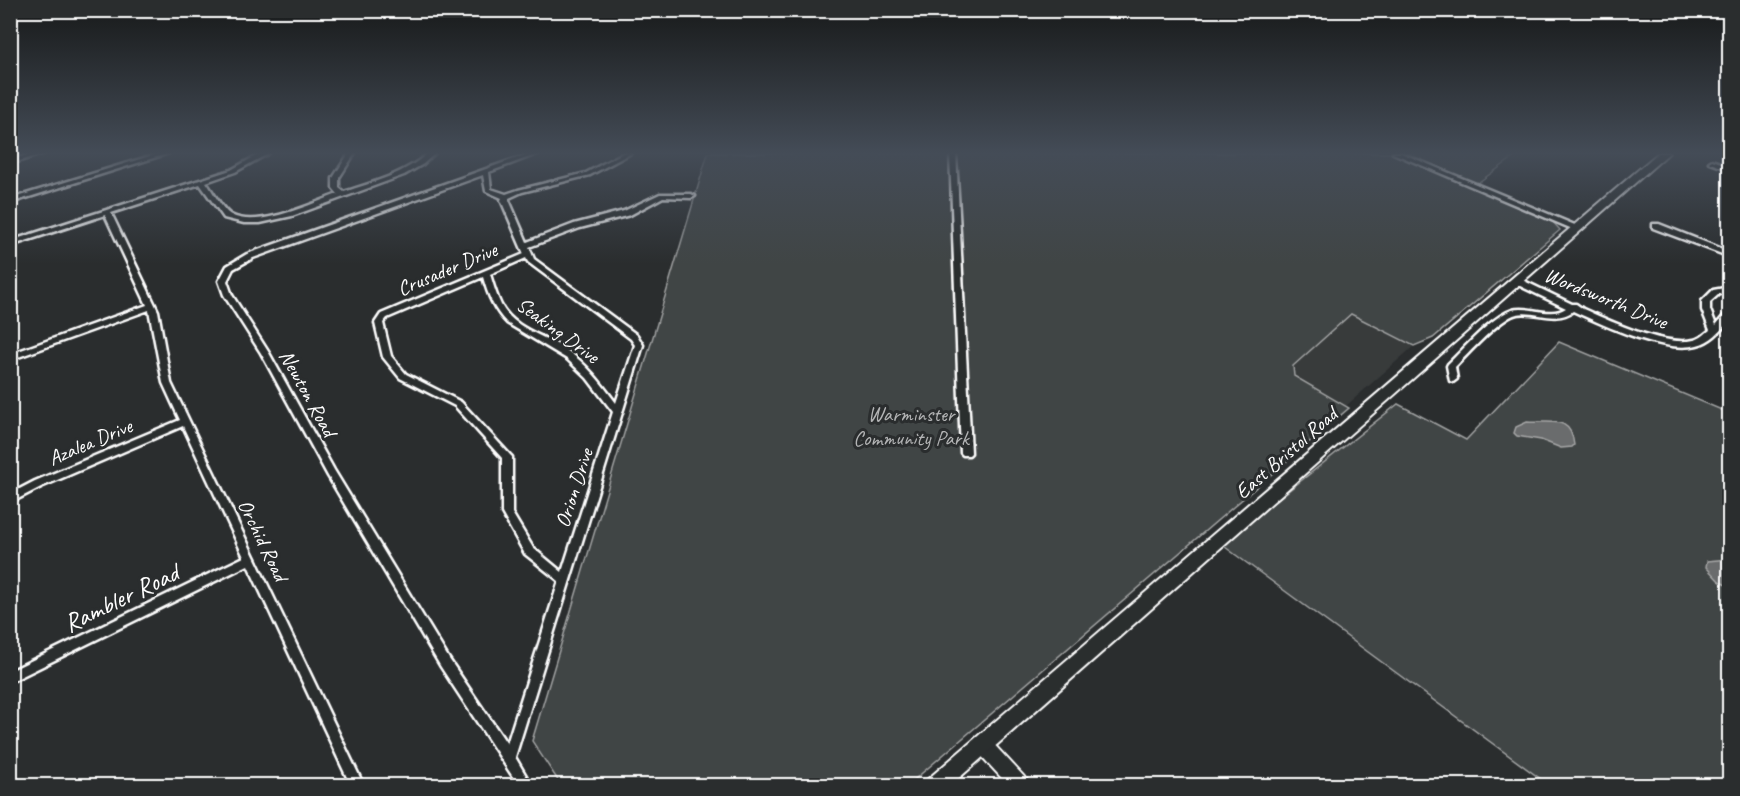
<svg xmlns="http://www.w3.org/2000/svg" width="1740" height="796" font-family="Caveat,sans-serif">
<style>
.built{fill:#373a3b}
.green{fill:#414445;stroke:#a0a2a2;stroke-width:1.5}
.water{fill:#6a6c6d;stroke:#a6a7a7;stroke-width:1.5}
.lines{fill:none;stroke-linecap:round;stroke-linejoin:round}
.minor-casing{stroke:#fff;stroke-width:5}
.tertiary-casing{stroke:#fff;stroke-width:4}
.secondary-casing{stroke:#fff;stroke-width:4}
.minor{fill:#2a2d2e;fill-rule:evenodd}
.tertiary{fill:#2a2d2e;fill-rule:evenodd}
.secondary{fill:#2a2d2e;fill-rule:evenodd}
.labels{text-anchor:middle;dominant-baseline:central;stroke-width:6;stroke-linejoin:round;paint-order:stroke}
.street-label{font-size:21px;fill:#fff;stroke:#2a2d2e}
.park-label{font-size:21px;fill:#b3b4b5;stroke:#2a2d2e}
.near-street-label{font-size:26px;fill:#fff;stroke:#2a2d2e}
</style>
<rect width="100%" height="100%" fill="#2a2d2e"/>
<filter id="ink" filterUnits="userSpaceOnUse"><feTurbulence type="fractalNoise" baseFrequency=".0167" numOctaves="2"/><feDisplacementMap in="SourceGraphic" scale="12" xChannelSelector="R" yChannelSelector="G"/><feConvolveMatrix kernelMatrix="1 2 1 2 8 2 1 2 1" color-interpolation-filters="sRGB"/></filter>
<g filter="url(#ink)">
<path class="built" d="M1352 313 1414 346 1346 406 1294 375 1293 365Z"/>
<path class="green" d="M708 153H1390L1552 221 1560 230 1433 338 1414 346 1351 314 1293 366 1294 376 1349 408 908 785H561L532 741Z
M1401 153H1520L1476 184Z
M1559 342 1729 413V785H1549L1221 544 1398 404 1466 440Z"/>
<path class="water" d="M1527 422C1550 424 1571 414 1574 445L1572 447 1561 448 1541 440 1517 436 1514 433 1516 427Z
M1729 559H1730L1729 587 1719 581 1706 567 1707 561Z"/>
<g class="lines">
<defs>
<path id="minor" d="M35 153H45L10 164V160Z
M160 153H169L10 203V199Z
M261 153H269L235 172 206 182C212 190 223 211 231 215 258 229 311 204 338 194L333 188V178L349 153H355L339 178V188L344 192C374 182 405 174 428 153H435L423 164 404 175 292 216 260 223H244L224 218 200 184 111 213 158 311 171 383 364 786H351L248 565 10 682V671L244 557 183 426 41 487 10 503V494L35 481 180 420 163 383 149 310 10 360V354L147 305 105 215 10 246V241L231 170Z
M531 153H540L489 172 491 189 506 194 518 190 586 173 623 153H631L590 175 522 192 509 198V200L527 242 574 224 624 211 660 194H691L695 196 691 198 663 197 630 215 580 228 529 247 534 259 637 335 643 345 515 757 532 786H519L441 667 328 476 261 353 224 295 219 281 227 266 247 254ZM483 175 486 191 502 198 501 200 524 254 381 314 375 323 383 357 400 378 455 406 502 458V513L525 554 559 581 507 744 449 659 334 470 269 353 232 295 227 281 233 269 253 258ZM526 258 528 262 631 339 635 345 616 403C601 383 586 363 565 349 543 335 514 329 501 305 496 295 493 284 490 274ZM483 277C488 295 494 310 507 323L567 359 587 378 613 412 562 572 533 548 512 513V457L510 455 461 402 406 374 391 356 383 323 387 318Z
M950 153H956L971 453 969 455H963L961 453Z
M1393 153H1401L1582 228 1578 230H1575Z
M1712 160 1730 166V170L1710 163 1709 162Z
M1653 224H1659L1730 252V257L1653 228Z
M1514 279H1520L1572 304H1576L1583 309C1610 321 1664 347 1694 340 1700 339 1705 334 1710 330L1702 310V301L1713 290 1730 287V292L1719 294 1710 302V310L1716 325 1727 312H1730V320C1721 330 1711 342 1697 345 1664 354 1604 325 1573 311 1555 324 1536 310 1517 314 1500 318 1469 353 1455 367L1457 379 1453 382 1450 381 1447 366 1448 364C1464 349 1491 317 1512 310 1530 305 1550 319 1566 308L1514 283 1513 281Z"/>
<path id="tertiary" d="M982 736 988 738 1027 780 1029 786H1009L976 750 974 744 976 738Z"/>
<path id="secondary" d="M1658 153H1669L950 786H926L928 779Z"/>
</defs>
<use href="#minor" class="minor-casing"/>
<use href="#tertiary" class="tertiary-casing"/>
<use href="#secondary" class="secondary-casing"/>
<use href="#minor" class="minor"/>
<use href="#tertiary" class="tertiary"/>
<use href="#secondary" class="secondary"/>
</g>
</g>
<linearGradient id="sky" x2="0" y2="1"><stop stop-color="#171919"/><stop offset="0.58" stop-color="#444c57"/><stop offset="1" stop-color="#444c57" stop-opacity="0"/></linearGradient>
<rect width="1740" height="264" fill="url(#sky)"/>
<g class="labels">
<g class="street-label">
<text transform="translate(447 269) rotate(-23)">Crusader Drive</text>
<text transform="translate(1606 298) rotate(22)">Wordsworth Drive</text>
<text transform="translate(558 330) rotate(36)">Seaking Drive</text>
<text transform="translate(308 393) rotate(61)">Newton Road</text>
<text transform="translate(90 442) rotate(-23)">Azalea Drive</text>
<text transform="translate(1286 453) rotate(-41)">East Bristol Road</text>
<text transform="translate(574 488) rotate(-72)">Orion Drive</text>
<text transform="translate(263 540) rotate(64)">Orchid Road</text>
</g>
<g class="park-label">
<text x="911" y="414">Warminster<tspan x="911" dy="24">Community Park</tspan></text>
</g>
<g class="near-street-label">
<text transform="translate(121 598) rotate(-26)">Rambler Road</text>
</g>
</g>
<rect width="1740" height="796" fill="none" stroke="#2a2d2e" stroke-width="36"/>
<rect x="18" y="18" width="1704" height="760" fill="none" stroke="#fff" stroke-width="2" filter="url(#ink)"/>
</svg>
